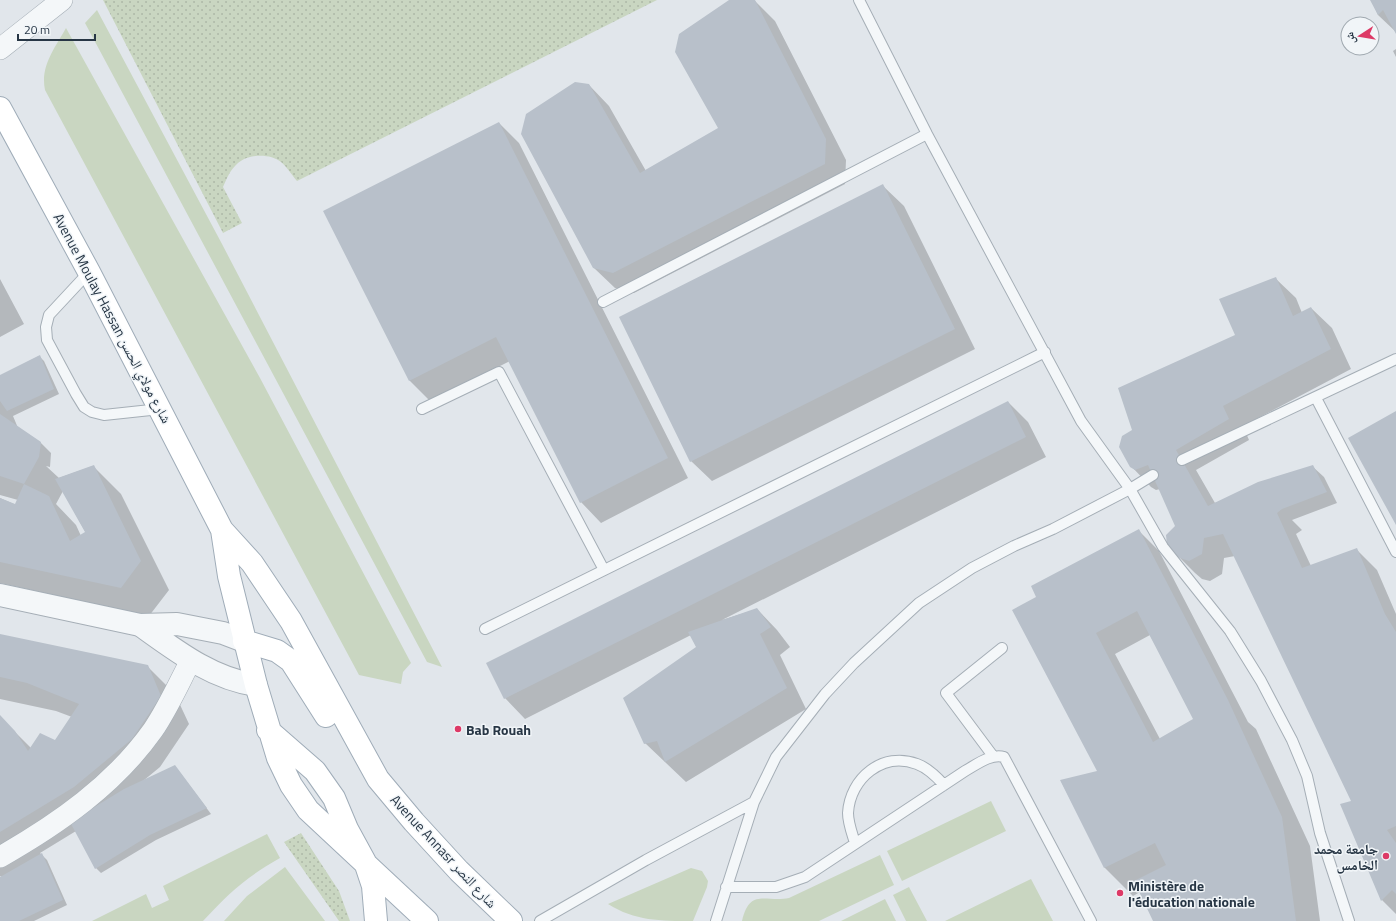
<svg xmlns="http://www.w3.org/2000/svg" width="1396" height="921" font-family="'Titillium Web','Noto Naskh Arabic',sans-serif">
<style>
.grass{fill:url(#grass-dots)}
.garden{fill:#c9d6c1}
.shadow{fill:#0003;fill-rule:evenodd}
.building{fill:#b8c0ca;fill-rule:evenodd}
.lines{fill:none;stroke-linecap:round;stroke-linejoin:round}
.service-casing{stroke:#a5aeb6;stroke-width:12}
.minor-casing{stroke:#a5aeb6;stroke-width:22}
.tertiary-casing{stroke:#a5aeb6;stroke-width:24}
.primary-casing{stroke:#9facb8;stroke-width:24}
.service{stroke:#f4f7f9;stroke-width:10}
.minor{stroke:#f4f7f9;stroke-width:21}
.tertiary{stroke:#f4f7f9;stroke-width:22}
.primary{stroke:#fff;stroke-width:22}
.poi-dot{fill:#dd3966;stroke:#f1f5f8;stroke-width:1.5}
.labels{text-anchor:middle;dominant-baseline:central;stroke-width:3;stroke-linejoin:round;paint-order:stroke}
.street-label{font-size:14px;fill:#273645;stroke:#f1f5f8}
.poi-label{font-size:14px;font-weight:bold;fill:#273645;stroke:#f1f5f8;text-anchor:start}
</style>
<defs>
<pattern id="grass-dots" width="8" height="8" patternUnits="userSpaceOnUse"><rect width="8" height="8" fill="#c9d6c1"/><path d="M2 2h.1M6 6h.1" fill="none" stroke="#adb8a7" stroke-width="1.8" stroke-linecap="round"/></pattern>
</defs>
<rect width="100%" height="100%" fill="#e1e6eb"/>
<path class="grass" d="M103 0H657L297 181C292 175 287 167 281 162 270 153 248 154 238 163 230 170 227 178 223 187L242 223 223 233Z
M301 833 339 891 350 921H339L284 842Z"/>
<path class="garden" d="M97 10 222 244 442 667 427 662 85 23Z
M66 28 260 378 411 663 403 672 401 684 359 675 45 90C40 66 55 48 66 28Z
M991 801 1006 831 902 881 887 851Z
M267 834 280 858C245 878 230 892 203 921H92L146 894 152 908 169 900 163 886Z
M880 855 894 885 819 921H742C750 887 766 903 789 898Z
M285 867 325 921H224L247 896Z
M691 868 702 871 708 881 707 887 693 921C660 921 635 921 608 904Z
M1031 879 1053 921H945Z
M909 887 927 921H906L893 895Z
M885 899 896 921H841Z"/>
<path class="shadow" d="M1371 0H1396V32L1378 15Z
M755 1 775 21 846 160 845 184 634 293 615 288 594 268 589 85 609 106 646 171 720 128Z
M1396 49V57L1393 51Z
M499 123 519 143 688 478 601 523 581 502 510 361 430 401 410 381 325 211Z
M883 186 904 206 975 349 712 481 691 461Z
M1275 278 1296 298 1302 313 1311 308 1332 328 1351 369 1243 426 1249 440 1196 470 1215 503 1313 467 1324 477 1337 503 1292 520 1302 530 1296 534 1311 566 1357 550 1377 570 1396 614V914L1382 900 1342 805 1353 802 1235 556 1224 558 1222 574 1210 581 1202 579 1195 573 1168 546 1176 526 1160 489 1156 490 1151 487 1131 466 1133 430 1236 335Z
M0 279 24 324 0 337Z
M39 356 44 361 59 394 13 416 18 428 40 442 51 453 50 467 46 466 59 478 93 466 121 494 169 590 149 616 0 583V498L16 505 18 500 0 495V376ZM63 491 86 533 81 536 76 525 56 504Z
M1008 402 1028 422 1046 457 722 620 757 609 777 630 790 647 780 655 806 709 686 782 645 743 697 648 691 635 525 719 505 698Z
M1139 531 1159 551 1248 722 1256 729 1310 846 1320 921H1155L1140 892 1133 896 1105 868 1061 781 1098 772 1038 598ZM1150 635 1195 719 1160 739 1115 654Z
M0 635 147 666 175 694 189 724 160 767 143 781 175 766 211 814 156 840 101 873 96 868 76 831 40 853 47 860 67 905 34 921H0V878L2 877 0 876V717L31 748 55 741 72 717 56 711 0 699Z"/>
<path class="building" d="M729 0H755L826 139 825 164 613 273 593 268 521 134 526 114 575 82 589 84 640 173 718 128 675 52 679 34Z
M1370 0H1396V34L1383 10 1378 15Z
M499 122 668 458 580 503 496 337 409 381 323 211Z
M883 184 955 329 690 462 619 317Z
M1276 277 1293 316 1311 307 1331 349 1223 406 1229 419 1176 450 1208 506 1258 482 1313 465 1327 492 1282 509 1277 513 1302 568 1357 548 1385 614 1396 632V826L1387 830 1396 843V894L1392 890 1381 901 1340 804 1351 801 1223 534 1204 538 1202 554 1189 561 1180 558 1173 553 1167 546 1166 535 1175 526 1148 465 1135 470 1130 467 1119 447 1122 436 1132 430 1118 388 1235 335 1219 299Z
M40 355 54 389 7 411 0 401V375Z
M1008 401 1026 437 504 699 486 663Z
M1396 411V525L1348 438Z
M0 414 41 442 39 457 24 484 0 476Z
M94 465 141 561 121 588 0 562V498L15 504 24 484 49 496 70 541 85 532 55 479Z
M1139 529 1228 700 1282 817 1296 921H1153L1134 881 1166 865 1155 843 1104 868 1060 780 1097 771 1012 610 1036 597 1031 586ZM1137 611 1193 719 1153 742 1096 633Z
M757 608 771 627 760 634 787 688 665 762 657 741 644 744 623 698 696 647 688 632Z
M0 634 148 665 161 696 132 739 74 787 0 832V715L15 731 28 751 40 733 55 740 79 704 27 683 0 677Z
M175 765 207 808 150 835 95 869 70 822 124 789Z
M42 853 63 900 19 921H0V877Z"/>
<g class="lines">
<defs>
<path id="service" d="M859 0 927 134 1081 421 1130 489 1163 547 1230 631 1261 681 1292 740 1307 776 1320 833 1349 921
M89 272 49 315 46 327 47 340 76 394 84 407 92 412 104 415 160 409
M603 302 927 134
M1316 398 1396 552
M422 409 499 372 604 570
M1182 460 1396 359
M485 629 1045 352
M993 756 946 693 1002 648
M855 843C852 833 848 823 848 813 850 778 883 751 917 764 928 768 936 776 944 785
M726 887H776L805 877 965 771C976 765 991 753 1004 757L1091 921
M540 921 646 860 754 802
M716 921 754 802 776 757 825 694 854 663 919 603 972 568 1014 546 1053 529 1130 489 1153 475"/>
<path id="minor" d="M0 49 62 0
M0 857C58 824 114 785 153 730 168 708 179 683 191 660"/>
<path id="tertiary" d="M0 595 140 625 177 624 223 633 244 641
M140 625C175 650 212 679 256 685"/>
<path id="primary" d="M0 108 89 272 222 530 252 563 291 621 378 779 414 822 459 871 511 921
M222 530 229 576 256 685 278 758 291 785 308 810 427 921
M244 641 277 651 291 661 326 716
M268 730 315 771 334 798 347 829 365 862 373 886 376 921"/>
</defs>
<use href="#service" class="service-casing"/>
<use href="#minor" class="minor-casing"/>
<use href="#tertiary" class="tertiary-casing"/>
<use href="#primary" class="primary-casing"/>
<use href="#service" class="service"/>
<use href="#minor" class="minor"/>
<use href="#tertiary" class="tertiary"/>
<use href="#primary" class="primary"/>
</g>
<g class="poi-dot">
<circle cx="458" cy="729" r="4"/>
<circle cx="1386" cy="856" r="4"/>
<circle cx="1120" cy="893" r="4"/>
</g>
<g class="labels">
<g class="street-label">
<text transform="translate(113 318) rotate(62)">Avenue Moulay Hassan شارع مولاي الحسن</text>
<text transform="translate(444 851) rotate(47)">Avenue Annasr شارع النصر</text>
</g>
<g class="poi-label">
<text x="466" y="729">Bab Rouah</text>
<text x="1378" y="848" text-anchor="end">جامعة محمد<tspan x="1378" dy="16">الخامس</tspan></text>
<text x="1128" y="885">Ministère de<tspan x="1128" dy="16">l'éducation nationale</tspan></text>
</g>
</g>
<g transform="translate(1360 36) rotate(258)"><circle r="19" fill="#f1f5f8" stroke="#a0a9b0"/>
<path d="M0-3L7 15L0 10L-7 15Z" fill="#dd3966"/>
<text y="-6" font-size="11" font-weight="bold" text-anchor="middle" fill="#273645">ش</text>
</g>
<path d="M18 34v6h77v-6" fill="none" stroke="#273645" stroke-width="2"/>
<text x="24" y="34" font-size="12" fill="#273645" stroke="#f1f5f8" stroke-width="3" paint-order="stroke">20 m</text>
</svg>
